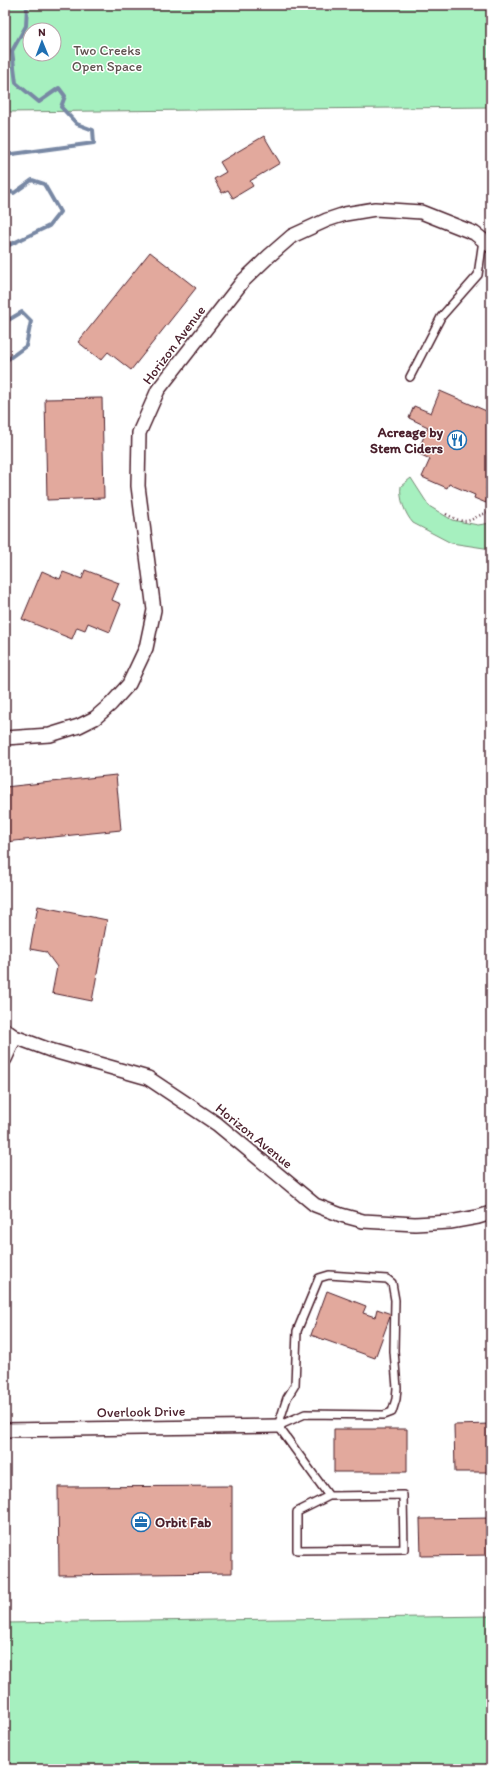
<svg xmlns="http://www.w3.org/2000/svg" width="496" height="1774" font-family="Itim,sans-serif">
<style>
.green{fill:#a6f0bf;stroke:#788875;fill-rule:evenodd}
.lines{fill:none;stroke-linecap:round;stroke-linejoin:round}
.stream{stroke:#7888a4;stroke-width:4}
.building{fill:#e2a99d;stroke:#4a1f2b}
.lane-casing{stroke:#4a1f2b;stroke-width:10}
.street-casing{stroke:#4a1f2b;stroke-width:16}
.path{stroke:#4a1f2b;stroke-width:2.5;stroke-dasharray:1 3;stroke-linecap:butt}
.lane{stroke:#fff;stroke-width:7}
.street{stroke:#fff;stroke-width:13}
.labels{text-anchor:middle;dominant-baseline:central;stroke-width:3;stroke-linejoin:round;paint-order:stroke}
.park-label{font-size:14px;fill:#615350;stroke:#fff}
.street-label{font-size:14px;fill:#4a1f2b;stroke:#fff}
.poi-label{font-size:14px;font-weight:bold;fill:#4a1f2b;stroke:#fff;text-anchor:end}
</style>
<rect width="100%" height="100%" fill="#fff"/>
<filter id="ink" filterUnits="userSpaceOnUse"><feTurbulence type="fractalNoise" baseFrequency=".025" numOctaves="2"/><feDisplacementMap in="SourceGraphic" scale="8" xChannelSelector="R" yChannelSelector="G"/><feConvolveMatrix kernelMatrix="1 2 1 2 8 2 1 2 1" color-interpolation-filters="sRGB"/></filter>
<g filter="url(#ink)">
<path class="green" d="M5 5H491V107L5 112ZM30 30H54V54H30Z
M411 478 429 506 452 520 478 525 491 523V549L451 543 413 523C405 514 399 498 401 486Z
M491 1616V1769H5V1623Z"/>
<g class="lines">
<path class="stream" d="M5 155 94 143 93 130 77 124 61 107 65 96 59 88 39 102 16 83 12 51 26 26 27 5
M5 190 14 193 32 180 44 184 60 212 49 226 5 247
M5 322 22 312 31 321 26 346 7 360 5 358"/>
</g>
<path class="building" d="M264 136 280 163 250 181 253 186 233 198 228 190 222 193 214 179 226 172 220 162Z
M150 252 196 288 131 370 108 352 101 360 78 342Z
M440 391 491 413V477L486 489 491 492 486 503 474 498 475 495 449 484 447 488 422 477 430 459 417 453 428 427 409 418 414 406 431 413Z
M102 398 104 498 47 500 45 399Z
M85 570 119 583 112 600 121 604 110 632 88 623 85 630 77 627 72 639 22 619 42 571 60 579 63 572 82 579Z
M116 775 121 830 5 842V787Z
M38 906 107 920 92 1001 52 993 57 967 46 952 30 949Z
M327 1291 366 1306 363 1313 375 1317 377 1309 391 1314 375 1358 311 1335Z
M491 1424V1472H455L454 1425Z
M334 1429H407V1472H334Z
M232 1486V1573L59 1575 58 1487Z
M491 1518V1555L421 1556 420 1519Z"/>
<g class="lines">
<defs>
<path id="lane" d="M410 377 441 317 478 275 483 240
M329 1275 387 1279 392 1283 395 1300 394 1351 397 1388 396 1399 392 1412 384 1415 305 1414 278 1426 287 1398 295 1385 297 1331 319 1278Z
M278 1426 329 1496 403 1495 404 1549 297 1550V1512L329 1496"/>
<path id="street" d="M5 738 50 735 79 726 95 718 111 704 129 684 146 648 154 610 138 486 139 433 158 390 243 281 269 256 292 236 327 220 345 214 375 209 421 212 474 233 491 246
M5 1030 15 1037 50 1050 148 1078 217 1124 315 1205 341 1215 363 1221 415 1224 450 1222 478 1217 491 1213
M5 1059 15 1037
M5 1430 278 1426"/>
</defs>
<use href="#lane" class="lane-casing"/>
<use href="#street" class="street-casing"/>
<path class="path" d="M489 482H491
M446 514C472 529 469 516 491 512"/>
<use href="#lane" class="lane"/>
<use href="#street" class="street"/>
</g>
</g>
<defs>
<symbol id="restaurant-ring" viewBox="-11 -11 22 22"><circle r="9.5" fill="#fff" stroke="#1f6fb2" stroke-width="1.5"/><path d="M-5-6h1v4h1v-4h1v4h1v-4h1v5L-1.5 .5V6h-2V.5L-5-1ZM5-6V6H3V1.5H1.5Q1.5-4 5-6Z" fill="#1f6fb2"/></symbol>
<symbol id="office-ring" viewBox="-11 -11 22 22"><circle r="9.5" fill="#fff" stroke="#1f6fb2" stroke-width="1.5"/><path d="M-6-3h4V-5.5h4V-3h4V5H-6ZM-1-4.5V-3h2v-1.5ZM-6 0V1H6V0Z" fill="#1f6fb2"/></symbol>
</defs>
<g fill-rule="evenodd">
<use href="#restaurant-ring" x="446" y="429" width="22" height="22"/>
<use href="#office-ring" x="130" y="1511" width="22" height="22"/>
</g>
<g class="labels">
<g class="park-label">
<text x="107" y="50">Two Creeks<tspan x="107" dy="16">Open Space</tspan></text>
</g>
<g class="street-label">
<text transform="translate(174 345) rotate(-53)">Horizon Avenue</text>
<text transform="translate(254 1136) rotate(39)">Horizon Avenue</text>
<text transform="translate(141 1412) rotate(-1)">Overlook Drive</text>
</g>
<g class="poi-label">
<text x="443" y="432">Acreage by<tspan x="443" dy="16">Stem Ciders</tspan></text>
<text x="155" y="1522" text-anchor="start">Orbit Fab</text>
</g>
</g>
<rect width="496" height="1774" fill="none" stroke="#fff" stroke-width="20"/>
<rect x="10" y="10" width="476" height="1754" fill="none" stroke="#4a1f2b" stroke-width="1.5" filter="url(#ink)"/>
<g transform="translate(42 42) rotate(359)"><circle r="19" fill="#ffffff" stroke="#b7a5aa"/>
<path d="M0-3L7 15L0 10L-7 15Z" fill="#1f6fb2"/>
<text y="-6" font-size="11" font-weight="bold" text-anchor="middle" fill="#4a1f2b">N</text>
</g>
</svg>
